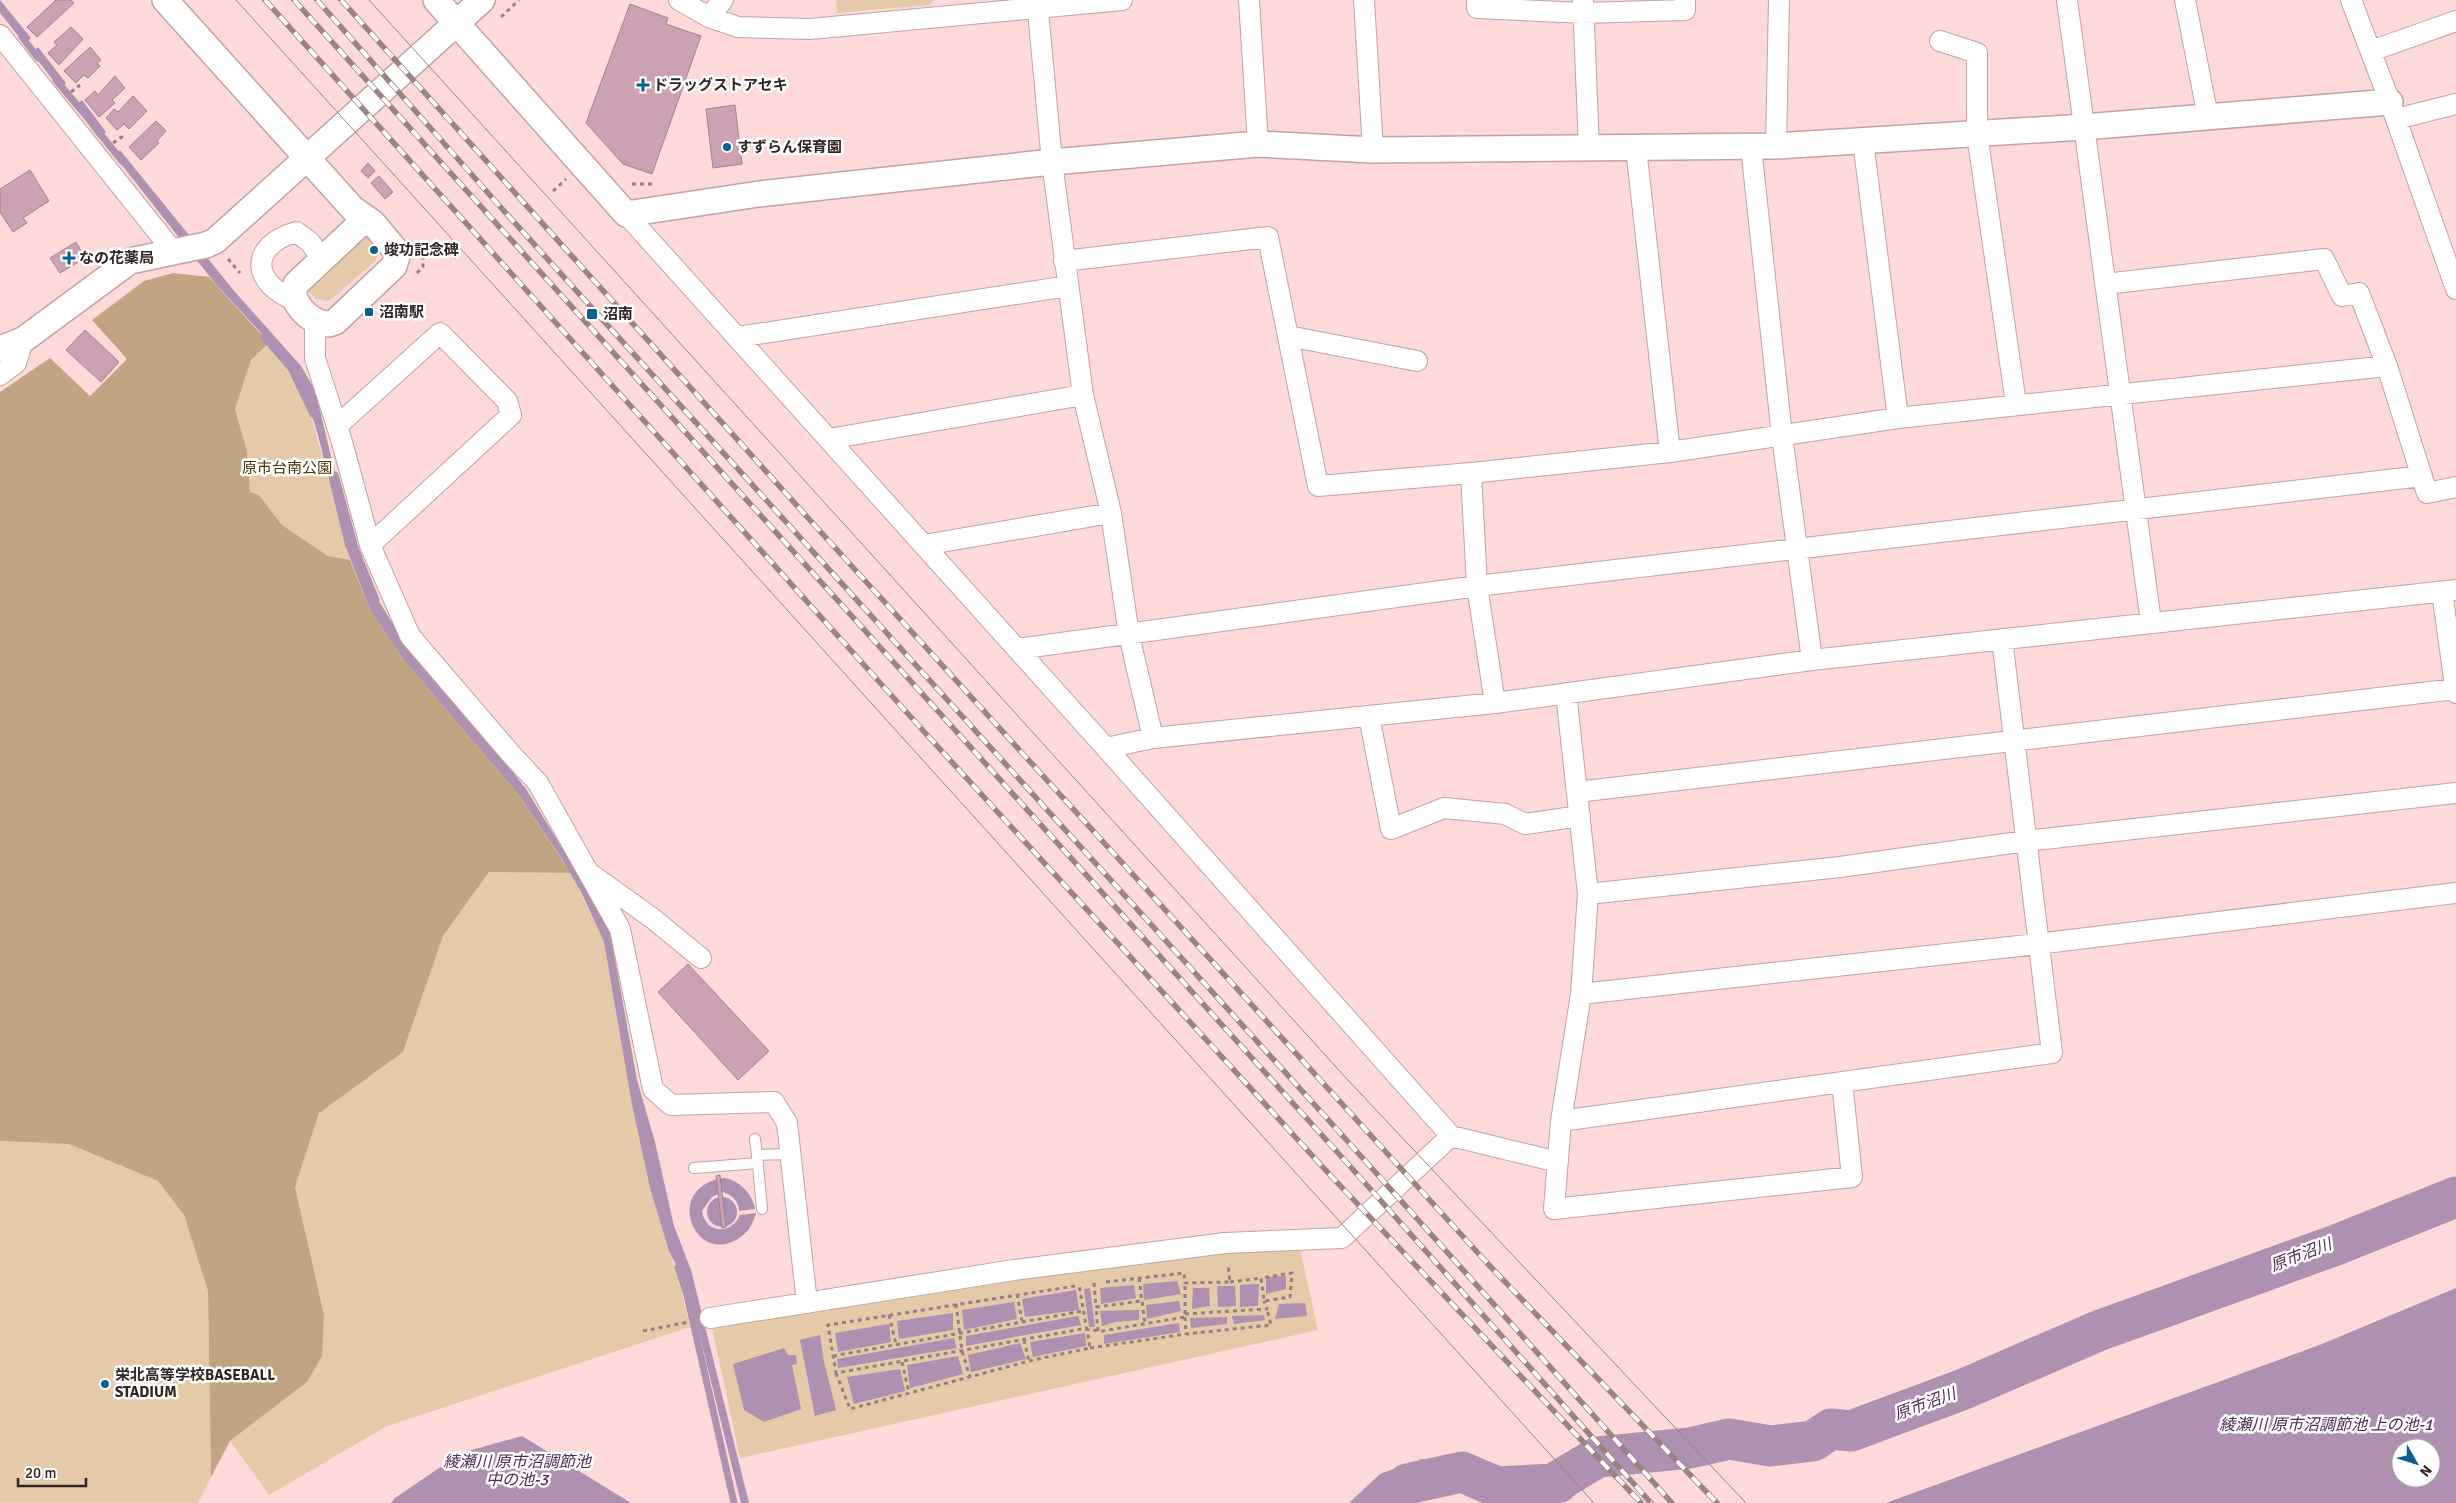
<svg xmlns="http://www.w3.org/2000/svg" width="2456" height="1503" font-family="Signika,'Noto Sans JP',sans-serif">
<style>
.green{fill:#e4caa9}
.forest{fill:#c1a582}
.water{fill:#ae90b0;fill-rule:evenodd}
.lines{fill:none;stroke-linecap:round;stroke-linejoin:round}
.stream{stroke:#ae90b0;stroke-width:7}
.river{stroke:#ae90b0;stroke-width:41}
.building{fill:#cda1b4;stroke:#a18390}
.service-casing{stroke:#c4a2a2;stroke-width:12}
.minor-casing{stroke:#c4a2a2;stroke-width:22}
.tertiary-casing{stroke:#c4a2a2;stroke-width:28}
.path{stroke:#987f7f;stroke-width:3;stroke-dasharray:4 4;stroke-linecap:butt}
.service{stroke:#fff;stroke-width:10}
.minor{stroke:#fff;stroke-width:20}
.tertiary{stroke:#fff;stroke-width:25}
.tram{stroke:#9c8383;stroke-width:1}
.rail-casing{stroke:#9c8383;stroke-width:5.5}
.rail{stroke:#fff;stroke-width:4;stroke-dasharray:11;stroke-linecap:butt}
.poi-dot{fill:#086091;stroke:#fff;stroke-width:2}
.labels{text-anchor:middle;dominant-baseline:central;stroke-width:5;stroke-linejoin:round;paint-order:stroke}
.poi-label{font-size:15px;font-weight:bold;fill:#312424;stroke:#fff;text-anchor:start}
.park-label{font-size:15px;fill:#4d3102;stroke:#fff}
.water-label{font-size:16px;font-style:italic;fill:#4f2853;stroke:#fff}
</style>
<rect width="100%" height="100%" fill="#fdd9d9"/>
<path class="green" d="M836 0H934L929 5 837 13Z
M361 237 371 238 379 247V253L375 261 333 298 328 301 316 299 308 290Z
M269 343 294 369 305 393 350 560 328 556 282 525 259 495 250 492 247 451 235 409 251 360Z
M489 872 571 873 604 942 632 1105 650 1188 680 1285 690 1327 387 1426 269 1495 230 1441 307 1382 324 1315 295 1187 319 1112 403 1052 443 936Z
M0 1141 69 1144 158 1181 184 1215 208 1291 211 1477 198 1503H0Z
M1298 1240 1318 1330 740 1458 710 1318Z"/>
<path class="forest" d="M173 273 209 277 269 343 251 360 235 409 247 451 250 492 259 495 282 525 328 556 350 560 370 610 403 659 518 794 571 873 489 872 443 936 403 1052 319 1113 295 1187 324 1315 322 1356 307 1382 230 1441 211 1477 208 1291 184 1215 158 1181 69 1144 0 1141V392L50 358 90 396 127 359 92 320 144 281Z"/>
<path class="water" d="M0 0 31 38 25 44 0 13Z
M38 47 66 83 60 89 32 53Z
M82 100 106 132 99 138 74 106Z
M120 150 235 292 301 366 315 390 352 543 367 582 411 653 468 716 526 789 592 897 610 932 637 1080 655 1142 674 1226 691 1270 749 1503H741L688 1288 669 1251 650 1188 632 1105 604 942 582 894 564 862 518 794 403 659 370 610 345 545 318 435 305 393 294 369 214 282 114 155Z
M723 1178C738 1179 753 1194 755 1209L739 1211C738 1200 733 1196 723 1192L712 1197 702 1211C705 1234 732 1235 740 1215L756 1213C752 1226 748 1233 736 1240 694 1264 663 1188 723 1178Z
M707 1212a15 15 0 1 1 30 0a15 15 0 1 1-30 0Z
M1286 1276V1289L1266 1294V1277Z
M1177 1281 1181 1294 1144 1300 1143 1284Z
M1259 1284 1258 1306 1240 1307V1285Z
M1134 1285 1136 1298 1101 1304 1100 1288Z
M1217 1286H1235L1236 1306 1218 1307Z
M1090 1288 1095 1327H1089L1084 1289Z
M1193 1288H1209L1210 1306 1192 1309Z
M2456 1288V1503H1886L2322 1344ZM2401 1448H2431V1478H2401Z
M1076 1290 1079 1310 1025 1317 1022 1299Z
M1179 1301 1181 1311 1147 1319 1146 1305Z
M1014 1302 1017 1319 964 1330 962 1310Z
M1305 1303 1307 1316 1275 1319 1279 1304Z
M1139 1310V1320L1115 1322 1102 1326 1100 1311Z
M953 1313V1330L899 1339 897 1321Z
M1264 1315 1265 1320 1234 1324 1232 1316Z
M1078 1316 1081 1325 966 1346V1336Z
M1227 1317V1324L1191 1328 1190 1318Z
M1179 1323 1180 1332 1104 1344V1335Z
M889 1324 891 1342 838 1352 835 1333Z
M1085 1333 1086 1346 1033 1357 1030 1342Z
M820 1335 824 1362 836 1410 815 1416 800 1340Z
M954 1338 957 1348 838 1368 837 1359Z
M1020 1343 1026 1359 971 1372 968 1355Z
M784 1348 788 1355H796L797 1364 792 1365 801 1409 764 1422 744 1410 733 1364Z
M958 1356 963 1374 910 1388 907 1365Z
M900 1369 905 1391 854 1404 847 1377Z
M522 1436 631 1503H391L395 1498 461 1453Z
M1578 1458 1592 1465C1585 1478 1580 1494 1566 1502 1543 1503 1458 1478 1432 1468L1380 1488 1366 1503H1349L1380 1474 1422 1459 1498 1474 1543 1490Z"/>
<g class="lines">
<path class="stream" d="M22 37 38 58
M56 80 81 110
M97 130 122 161
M264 337 291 368 313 414
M335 475 355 548 376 600
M678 1267 687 1295 734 1503"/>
<path class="river" d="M1385 1503 1407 1484 1462 1472 1497 1487 1553 1484 1598 1457 1690 1448 1729 1439 1770 1446 1813 1441 1831 1429 1851 1431 1964 1389 2098 1331 2336 1245 2456 1197"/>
</g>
<path class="building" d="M56 0H71L74 3 37 37 27 27Z
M630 4 668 18 666 24 701 36 652 174 623 164 586 123Z
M71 27 83 39 59 65 48 53 57 45 54 42Z
M90 47 101 60 97 63 100 66 88 78 84 75 76 83 64 71Z
M115 76 125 88 112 100 115 103 99 117 85 100 95 91 98 95Z
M133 96 147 111 129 129 124 124 117 130 106 118 114 109 118 112Z
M735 105 742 164 713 168 706 109Z
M156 121 166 131 157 141 159 143 141 160 129 147Z
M368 163 375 171 368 178 361 171Z
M30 170 49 201 23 218 27 223 13 232 0 212V189Z
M379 176 393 192 385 199 371 183Z
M76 242 85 258 60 273 50 258Z
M85 330 119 362 101 382 66 350Z
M688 964 769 1051 738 1080 658 992Z
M720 1175 726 1227 722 1228 716 1176Z"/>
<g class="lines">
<defs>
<path id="service" d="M755 1139 757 1155
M694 1168 758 1163
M762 1209 757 1155 790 1154"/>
<path id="minor" d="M679 0 709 17 738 27 810 29 1122 0
M1037 0 1052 162 1083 395 1111 513 1129 635 1153 738
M1249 0 1258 144
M1364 0 1373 150
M1477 0V8L1583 13 1685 10V0
M1583 0 1589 148
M2067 0 2151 622
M2185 0 2208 117
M2351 0 2390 102 2456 289
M709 17 723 0
M0 35 173 251
M1940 41 1977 53V134L2016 404
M2371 51 2456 21
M2396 119 2456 104
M1863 141 1898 418
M1776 146 1779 0
M1751 147 1782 436 1812 660
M1636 148 1670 452
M626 214 1106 748 1451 1136 1558 1162
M1064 261 1268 237 1318 486 1471 473 1670 452 1898 418 2387 366
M2105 284 2324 259 2342 296 2359 293 2387 366 2427 493 2456 487
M295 300C252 284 248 246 296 232L310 242 321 258
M315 322V358L342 442 370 545 410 636 511 754 538 783 620 929 653 1089 671 1105 774 1102 787 1123 807 1303
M1288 336 1417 361
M738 337 1068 286
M0 375 16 363 23 340
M337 426 440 333 507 401 511 415 370 545
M829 439 1083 395
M1471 473 1477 586 1495 703
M924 545 1111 513
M2442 592 2456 693
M1017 649 1477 586 2422 476
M1566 693 1588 894 1581 994 1561 1121 1554 1209 1852 1177 1842 1082
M1369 716 1391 829 1444 808 1505 814 1525 824 1580 816
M1106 748 1153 738 1495 703 1812 660 2456 590
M1577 792 2455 689
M592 875 652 918 701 958
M1588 894 1840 867 2026 841 2456 793
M1581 994 2037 944 2456 893
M1561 1121 2052 1053 2002 639
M710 1318 1014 1270 1225 1243 1342 1238 1451 1136"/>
<path id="tertiary" d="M165 0 353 209 373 223 398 253 394 266 335 322C320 329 301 313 295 299 293 294 294 289 296 284L361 223H373
M436 0 626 214 759 194 1052 162 1258 144 1373 150 1776 146 2084 127 2390 102
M0 349 23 340 130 261 206 245 215 241 482 0"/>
</defs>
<use href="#service" class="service-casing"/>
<use href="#minor" class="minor-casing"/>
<use href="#tertiary" class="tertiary-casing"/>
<path class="path" d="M501 17 519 0
M71 92 80 85
M113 143 126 134
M632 184H653
M553 191 566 179
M424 257 440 251 456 258
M228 259 240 273
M417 273 423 267V253
M1139 1278 1145 1324
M1106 1282 1184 1273 1185 1283 1230 1282 1228 1264
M1230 1282 1261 1278 1264 1301 1290 1297 1292 1273 1261 1278
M1094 1283 1096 1307
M1075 1286 828 1325 836 1373 1082 1329 1102 1331 1185 1317V1283
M1017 1294 1022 1321
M956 1304 962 1351 970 1377
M1185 1314 1267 1309 1264 1301
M889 1315 896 1344
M1185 1317 1186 1334 1271 1325 1267 1309
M643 1331 689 1322
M1098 1331 1096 1307 1142 1301
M1024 1340 1029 1361
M1090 1348 1186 1334
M833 1356 1083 1311
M902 1362 909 1393
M836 1373 850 1409 1029 1361 1090 1348 1079 1285"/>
<use href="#service" class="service"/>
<use href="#minor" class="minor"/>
<use href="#tertiary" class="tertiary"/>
<path class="tram" d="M236 0 1594 1503
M369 0 1346 1078 1746 1503"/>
<defs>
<path id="rail" d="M265 0 928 736 1331 1176 1641 1503
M294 0 1348 1164 1651 1503
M317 0 504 211 1342 1135 1672 1503
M341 0 818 529 1488 1264 1717 1503"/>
</defs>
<use href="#rail" class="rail-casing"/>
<use href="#rail" class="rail"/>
</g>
<g class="poi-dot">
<path d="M640.5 77.5h5v5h5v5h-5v5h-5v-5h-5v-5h5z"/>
<circle cx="727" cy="147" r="5"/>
<circle cx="374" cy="250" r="5"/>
<path d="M66.5 250.5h5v5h5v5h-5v5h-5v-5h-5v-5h5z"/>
<rect x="364" y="307" width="10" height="10" rx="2.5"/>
<rect x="586" y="308" width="12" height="12" rx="2.5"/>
<circle cx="105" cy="1384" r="5"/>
</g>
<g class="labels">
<g class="poi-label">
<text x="653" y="85">ドラッグストアセキ</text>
<text x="737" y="147">すずらん保育園</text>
<text x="384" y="250">竣功記念碑</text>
<text x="79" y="258">なの花薬局</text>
<text x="379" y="312">沼南駅</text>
<text x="603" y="314">沼南</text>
<text x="115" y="1375">栄北高等学校BASEBALL<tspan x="115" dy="17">STADIUM</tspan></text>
</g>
<g class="park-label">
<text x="287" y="468">原市台南公園</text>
</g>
<g class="water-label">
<text transform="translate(2301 1255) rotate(-21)">原市沼川</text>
<text transform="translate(1925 1404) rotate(-20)">原市沼川</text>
<text x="2326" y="1425">綾瀬川 原市沼調節池 上の池-1</text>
<text x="517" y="1462">綾瀬川 原市沼調節池<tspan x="517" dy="18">中の池-3</tspan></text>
</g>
</g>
<g transform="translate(2416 1463) rotate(129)"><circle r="24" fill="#ffffff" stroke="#ada7a7"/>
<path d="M0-4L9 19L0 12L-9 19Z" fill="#086091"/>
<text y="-8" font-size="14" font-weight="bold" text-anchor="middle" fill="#312424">N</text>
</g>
<path d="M18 1478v8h68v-8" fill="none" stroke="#312424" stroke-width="2.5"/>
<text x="25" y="1478" font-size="15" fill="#312424" stroke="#ffffff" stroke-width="4" paint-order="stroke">20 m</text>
</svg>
